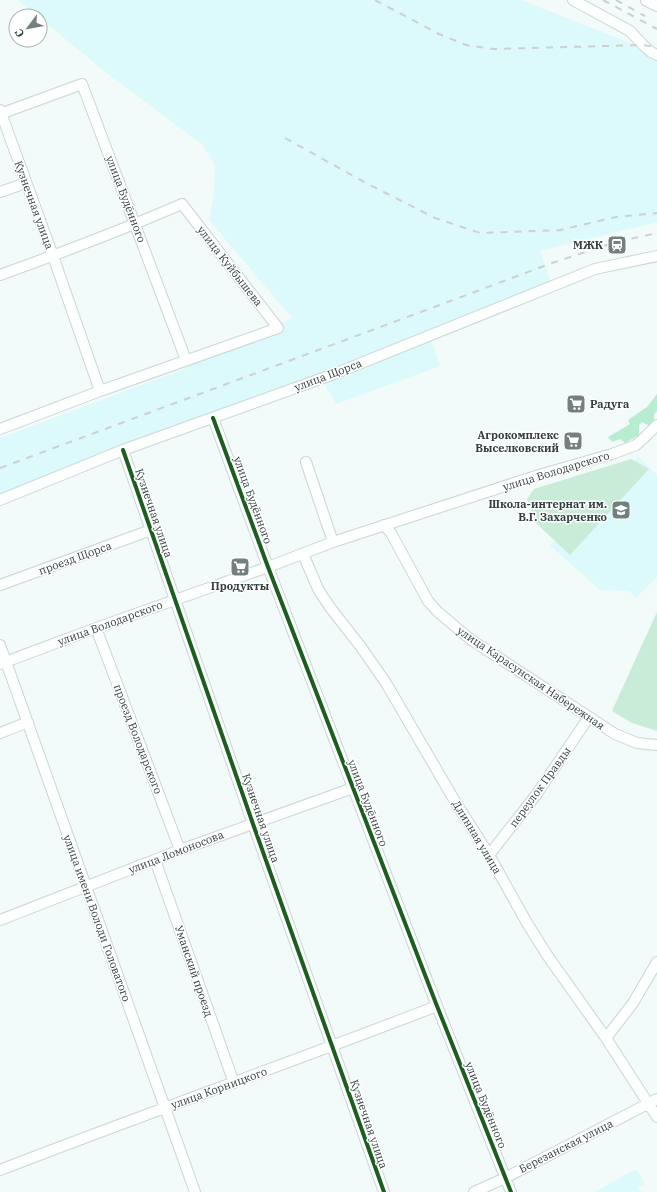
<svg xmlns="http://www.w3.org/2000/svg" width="657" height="1192" font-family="'IBM Plex Serif',serif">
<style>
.built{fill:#dcf9fb}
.green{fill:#c9ecd9}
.forest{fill:#b7edd0}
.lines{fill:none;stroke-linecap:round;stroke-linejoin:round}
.minor-casing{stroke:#cad5d6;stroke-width:12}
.major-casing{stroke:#cad5d6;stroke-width:14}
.minor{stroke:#fdfefe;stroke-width:10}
.major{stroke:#fdfefe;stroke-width:12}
.rail{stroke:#cdd0d0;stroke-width:2;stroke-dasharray:7 7;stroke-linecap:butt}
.cycleway-casing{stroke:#fff;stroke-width:6}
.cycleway{stroke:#1b5e20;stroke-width:4}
.labels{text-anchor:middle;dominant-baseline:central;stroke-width:3;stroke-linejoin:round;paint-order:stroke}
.street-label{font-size:11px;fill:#303e3f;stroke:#fff}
.poi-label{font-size:11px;font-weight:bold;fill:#303e3f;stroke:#fff;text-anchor:end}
</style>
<rect width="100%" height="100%" fill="#f2fafa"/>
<path class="built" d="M18 0H521L627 42 657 60V222L540 251 551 283 429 332 440 366 336 404 323 381 0 503V438L185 369 183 358 285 322 292 318 209 220 214 196 215 165 202 144 102 69 40 18V16H37Z
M638 457 657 475V577L636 598 629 591 600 590 550 545Z
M636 1169 645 1184 638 1187 641 1192H595Z"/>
<path class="green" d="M631 459 649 469 570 555 535 522 527 499 534 489Z
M657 612V731L632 723 612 711Z"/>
<path class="forest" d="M657 394V411L654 414V423L650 426 642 422 639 425V435L625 443 620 439 612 442 608 437 630 424 628 420 647 407Z"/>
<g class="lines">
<defs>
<path id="minor" d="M573 0 630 31 643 45 651 52 657 55
M0 110 53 256 100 391
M0 114 82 84 186 360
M0 192 26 183
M0 275C61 253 122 230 182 204L278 328 100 391 0 429
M213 418 268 567 437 1006 511 1192
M123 450 253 824 384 1192
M306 462 333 542
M0 500 123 450 334 374 595 269 657 256
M384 525 391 533 428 601 438 612 470 639 615 734 637 743 657 745
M303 554 319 591 332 610 361 647 386 683 456 803 489 855 527 923 547 955 606 1038 657 1117
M0 585 151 530
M96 628 180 850
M0 645 195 1192
M0 664 96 628 268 567 333 542 539 475 612 454 636 445 644 438 657 425
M0 733 28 722
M489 855 536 795 589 717
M155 860 234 1083
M0 920 180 850 353 788
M606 1038 633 1003 657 962
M0 1170C145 1114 292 1062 437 1006
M474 1192 505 1178 657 1099"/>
<path id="major" d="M647 0 657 5"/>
</defs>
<use href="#minor" class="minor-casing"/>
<use href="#major" class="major-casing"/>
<use href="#minor" class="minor"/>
<use href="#major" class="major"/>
<path class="rail" d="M375 0 439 34 466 45 494 49 643 45 657 47
M603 0 657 29
M616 0 645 16
M285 138 366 183 435 218 480 233 560 230 616 217 657 213
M0 468 437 306 552 263 616 242 657 233"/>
<defs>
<path id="cycleway" d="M213 418 268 567 437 1006 511 1192
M123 450 253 824 384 1192"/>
</defs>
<use href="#cycleway" class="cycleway-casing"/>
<use href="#cycleway" class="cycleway"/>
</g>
<defs>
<symbol id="station-square" viewBox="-11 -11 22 22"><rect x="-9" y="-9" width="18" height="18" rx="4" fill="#748080" stroke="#fff"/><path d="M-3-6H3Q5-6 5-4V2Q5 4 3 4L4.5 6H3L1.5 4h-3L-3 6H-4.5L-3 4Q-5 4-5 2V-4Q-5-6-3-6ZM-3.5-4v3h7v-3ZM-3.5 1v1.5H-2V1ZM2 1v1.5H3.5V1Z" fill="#fff"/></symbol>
<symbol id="supermarket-square" viewBox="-11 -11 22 22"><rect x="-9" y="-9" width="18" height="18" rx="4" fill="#748080" stroke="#fff"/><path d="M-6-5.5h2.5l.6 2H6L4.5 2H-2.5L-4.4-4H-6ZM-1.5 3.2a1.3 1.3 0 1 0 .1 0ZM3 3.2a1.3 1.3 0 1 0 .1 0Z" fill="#fff"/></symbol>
<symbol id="school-square" viewBox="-11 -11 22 22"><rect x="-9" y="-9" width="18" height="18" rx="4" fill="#748080" stroke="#fff"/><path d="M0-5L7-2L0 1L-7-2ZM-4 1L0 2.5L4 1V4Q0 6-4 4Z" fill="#fff"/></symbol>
</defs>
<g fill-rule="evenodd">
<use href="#station-square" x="606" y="234" width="22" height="22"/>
<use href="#supermarket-square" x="565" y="393" width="22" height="22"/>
<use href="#supermarket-square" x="562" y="430" width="22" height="22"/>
<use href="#school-square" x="610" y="499" width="22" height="22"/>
<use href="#supermarket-square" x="229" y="556" width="22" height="22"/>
</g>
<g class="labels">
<g class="street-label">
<text transform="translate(126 199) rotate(69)">улица Будённого</text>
<text transform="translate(34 205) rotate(70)">Кузнечная улица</text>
<text transform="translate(230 266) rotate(52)">улица Куйбышева</text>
<text transform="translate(328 375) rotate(-21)">улица Щорса</text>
<text transform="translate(556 471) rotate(-17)">улица Володарского</text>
<text transform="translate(253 500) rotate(70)">улица Будённого</text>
<text transform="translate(154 513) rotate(71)">Кузнечная улица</text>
<text transform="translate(75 558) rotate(-20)">проезд Щорса</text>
<text transform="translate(110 623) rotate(-20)">улица Володарского</text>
<text transform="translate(531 678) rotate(34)">улица Карасунская Набережная</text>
<text transform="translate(138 739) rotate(69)">проезд Володарского</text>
<text transform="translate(540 787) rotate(-54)">переулок Правды</text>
<text transform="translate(368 803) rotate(69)">улица Будённого</text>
<text transform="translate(261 818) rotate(71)">Кузнечная улица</text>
<text transform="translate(477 837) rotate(59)">Длинная улица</text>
<text transform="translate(176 852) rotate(-21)">улица Ломоносова</text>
<text transform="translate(97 918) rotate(70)">улица имени Володи Головатого</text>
<text transform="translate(194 971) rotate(71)">Уманский проезд</text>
<text transform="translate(219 1088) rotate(-20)">улица Корницкого</text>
<text transform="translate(486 1105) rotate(68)">улица Будённого</text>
<text transform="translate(369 1124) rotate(71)">Кузнечная улица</text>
<text transform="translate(566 1146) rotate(-27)">Березанская улица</text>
</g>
<g class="poi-label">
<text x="603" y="245">МЖК</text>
<text x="590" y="404" text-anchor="start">Радуга</text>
<text x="559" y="435">Агрокомплекс<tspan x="559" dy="13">Выселковский</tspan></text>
<text x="607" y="504">Школа-интернат им.<tspan x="607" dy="13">В.Г. Захарченко</tspan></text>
<text x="240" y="586" text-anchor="middle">Продукты</text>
</g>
</g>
<g transform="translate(28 28) rotate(238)"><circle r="19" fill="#ffffff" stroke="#acb2b2"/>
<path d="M0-3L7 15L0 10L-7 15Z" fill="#748080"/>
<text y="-6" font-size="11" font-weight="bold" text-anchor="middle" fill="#303e3f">С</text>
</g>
</svg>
